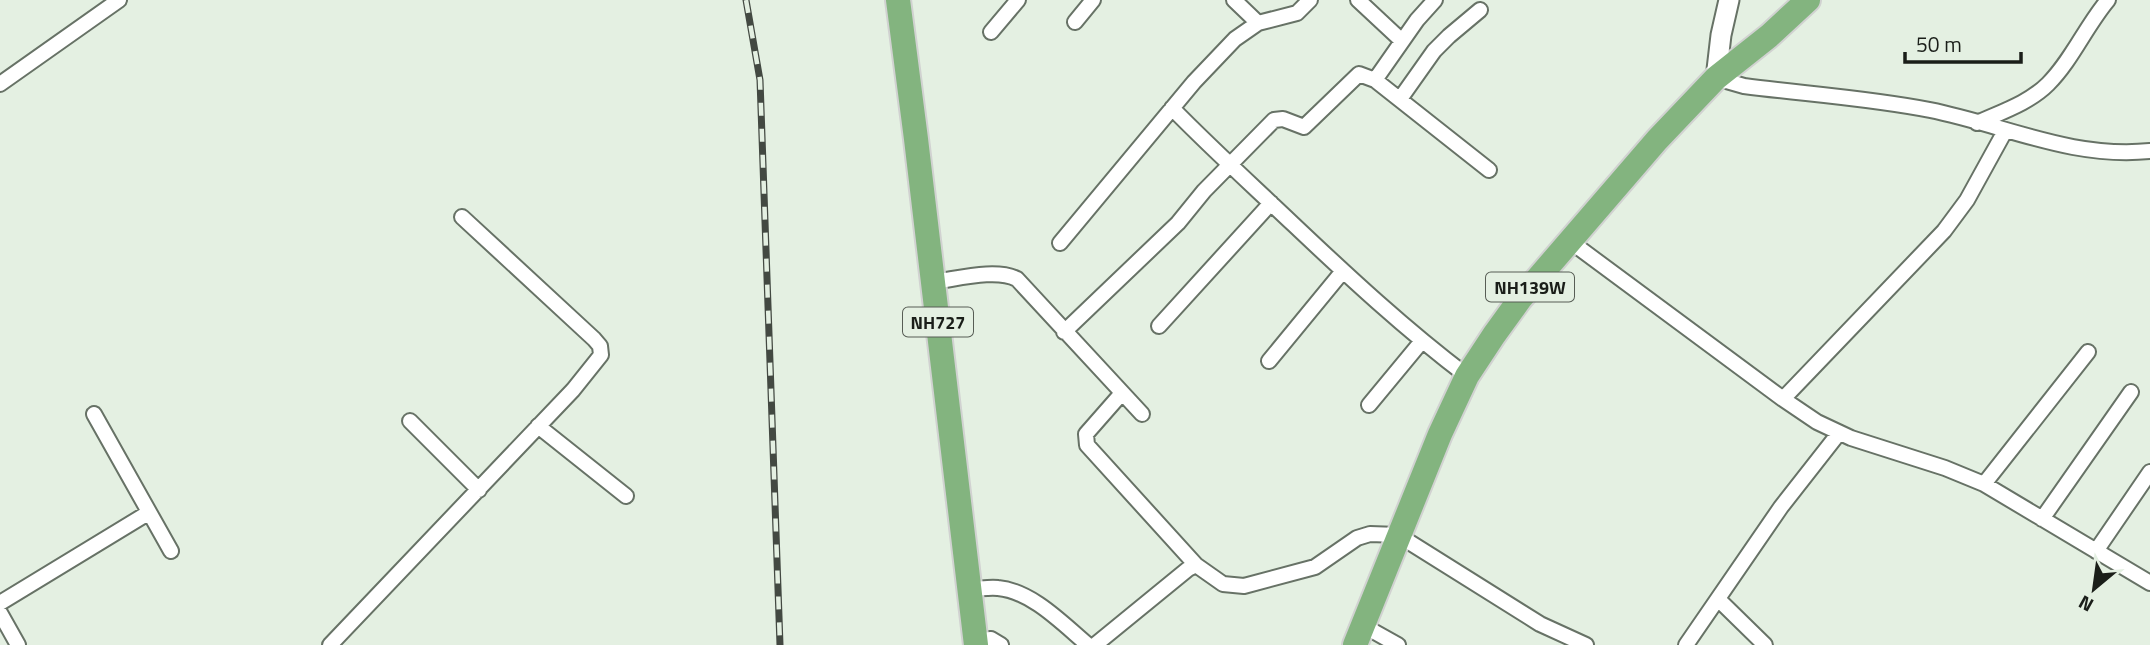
<svg xmlns="http://www.w3.org/2000/svg" width="2150" height="645" font-family="'Titillium Web',sans-serif">
<style>
.lines{fill:none;stroke-linecap:round;stroke-linejoin:round}
.minor-casing{stroke:#677266;stroke-width:18}
.tertiary-casing{stroke:#677266;stroke-width:23}
.trunk-casing{stroke:#d1d2d1;stroke-width:28}
.minor{stroke:#fff;stroke-width:14}
.tertiary{stroke:#fff;stroke-width:19}
.trunk{stroke:#83b47f;stroke-width:24}
.rail-casing{stroke:#434942;stroke-width:7}
.rail{stroke:#e4f0e2;stroke-width:4.5;stroke-dasharray:13;stroke-linecap:butt}
.labels{text-anchor:middle;dominant-baseline:central;stroke-width:5;stroke-linejoin:round;paint-order:stroke}
.shield{fill:#e4f0e2;stroke:#575d55;stroke-width:2}
.shield-label{font-size:18px;font-weight:bold;fill:#1a1e19}
</style>
<rect width="100%" height="100%" fill="#e4f0e2"/>
<g class="lines">
<defs>
<path id="minor" d="M1234 0 1258 23
M1358 0 1402 41
M1075 22 1093 0
M991 32 1018 0
M1716 78 1744 86C1806 94 1869 98 1930 110 2005 125 2071 159 2150 151
M1375 80 1417 20 1435 0
M0 84 119 0
M1400 99 1434 51 1449 36 1480 10
M1172 108C1211 148 1252 185 1293 224 1349 277 1405 329 1467 376
M1977 123C2001 112 2029 103 2048 84 2072 60 2086 26 2108 0
M1571 242 1783 399 1817 422 1851 438 1945 468 1984 484 2150 583
M1060 243 1194 82 1235 39 1258 23 1297 13 1310 0
M933 282C957 279 996 268 1017 279L1142 414
M1159 326 1271 203
M1064 332 1178 223 1204 191 1274 120 1283 119 1304 127 1359 74 1375 80 1489 170
M1269 361 1343 271
M1122 393 1086 434 1087 445 1196 565
M1783 399 1944 231 1967 200 2005 131
M1369 405 1422 341
M94 414 171 551
M410 421 479 490
M538 426 626 496
M1984 484 2088 352
M2042 519 2131 392
M2096 551 2150 472
M970 589C979 589 989 587 998 588 1032 591 1063 624 1088 645
M1719 600 1765 645
M0 603 148 513
M0 613 18 645
M1364 626 1398 645
M976 641 991 639 1001 645
M330 645 573 390 601 355 600 346 594 339 462 217
M1095 645 1188 569 1196 565 1223 584 1244 586 1315 567 1357 538 1370 534 1398 535 1540 624 1586 645
M1686 645 1781 507 1839 433"/>
<path id="tertiary" d="M1716 78 1721 35 1729 0"/>
<path id="trunk" d="M898 0 916 139 976 645
M1355 645 1440 434 1467 376 1494 335 1520 299 1657 140 1716 78 1769 36 1808 0"/>
</defs>
<use href="#minor" class="minor-casing"/>
<use href="#tertiary" class="tertiary-casing"/>
<use href="#trunk" class="trunk-casing"/>
<use href="#minor" class="minor"/>
<use href="#tertiary" class="tertiary"/>
<use href="#trunk" class="trunk"/>
<defs>
<path id="rail" d="M746 0 760 80 780 645"/>
</defs>
<use href="#rail" class="rail-casing"/>
<use href="#rail" class="rail"/>
</g>
<g class="labels">
<g class="shield">
<rect x="1486" y="272.5" width="88" height="29" rx="5"/>
<rect x="903" y="307.5" width="70" height="29" rx="5"/>
</g>
<g class="shield-label">
<text x="1530" y="287">NH139W</text>
<text x="938" y="322">NH727</text>
</g>
</g>
<g transform="translate(2094 589) rotate(209)" stroke="#e4f0e2" stroke-width="5" paint-order="stroke">
<path d="M0-5L12 26L0 18L-12 26Z" fill="#1a1e19"/>
<text y="-10" font-size="19" font-weight="bold" text-anchor="middle" fill="#1a1e19">N</text>
</g>
<path d="M1905 52v10h116v-10" fill="none" stroke="#1a1e19" stroke-width="3.5"/>
<text x="1916" y="52" font-size="21" fill="#1a1e19" stroke="#e4f0e2" stroke-width="5" paint-order="stroke">50 m</text>
</svg>
